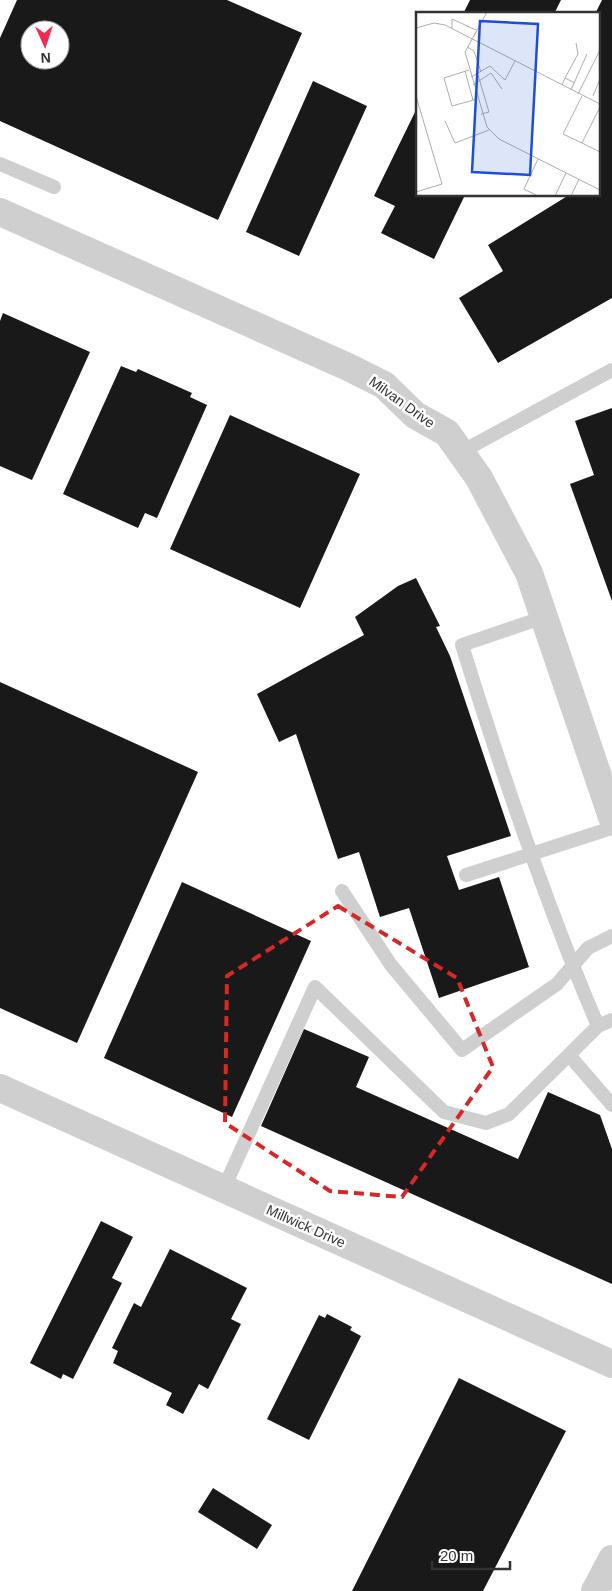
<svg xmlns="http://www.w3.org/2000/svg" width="612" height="1591" font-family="Arial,sans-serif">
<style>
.building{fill:#191919;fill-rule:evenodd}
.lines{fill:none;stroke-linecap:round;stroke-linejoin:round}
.service{stroke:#cfcfcf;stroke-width:14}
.minor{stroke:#cfcfcf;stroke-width:28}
.tertiary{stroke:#cfcfcf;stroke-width:28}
.marked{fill:none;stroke:#d62828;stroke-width:4;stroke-dasharray:10 6;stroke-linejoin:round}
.labels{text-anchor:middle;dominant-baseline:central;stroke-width:5;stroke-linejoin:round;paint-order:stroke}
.street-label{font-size:14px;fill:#323232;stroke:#fff}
.inset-road{fill:none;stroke:#adadad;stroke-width:1}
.view{fill:#1d4ed8;fill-opacity:0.15;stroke:#1d4ed8;stroke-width:2.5}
.inset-edge{fill:none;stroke:#323232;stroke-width:2.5}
</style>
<rect width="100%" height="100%" fill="#fff"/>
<path class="building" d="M17 0H227L302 33 218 220 0 121V38ZM30 30H60V60H30Z
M470 0H561L554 14H463Z
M602 0H612V298L498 363 459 298 503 271 488 245 569 195H598V14H595Z
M313 81 367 106 299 256 246 232Z
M417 108V195H465L434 259 381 233 395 206 374 196Z
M3 313 90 352 32 480 0 466V321Z
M121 366 136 372 138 369 192 393 190 397 207 405 157 518 145 513 138 528 63 494Z
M612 408V601L570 484 594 475 575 421Z
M230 415 360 474 300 608 170 549Z
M416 578 440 626 436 627 450 656 511 836 447 856 459 890 499 877 529 967 439 998 409 908 380 917 359 852 338 859 296 734 279 742 257 694 364 635 355 617 398 586Z
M0 682 198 772 77 1043 0 1008Z
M182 882 311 941 232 1117 104 1058Z
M304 1029 369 1057 356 1087 518 1159 548 1092 600 1115 612 1149V1284L261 1126Z
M101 1221 133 1237 112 1278 122 1283 73 1379 63 1374 61 1379 30 1363Z
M170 1249 247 1288 231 1319 241 1324 208 1389 199 1384 183 1414 166 1405 172 1393 113 1363 118 1351 112 1348 134 1303 141 1307Z
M327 1314 352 1327 350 1330 361 1336 309 1440 267 1419 319 1315 325 1318Z
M459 1378 566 1431 483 1591H352Z
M213 1488 272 1525 257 1549 198 1512Z"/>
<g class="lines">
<path class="service" d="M0 164 54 187
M461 452 612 370
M544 617 462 645C502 774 545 902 598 1026
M466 875 612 828
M342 891 391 965 462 1050 557 984 588 948 612 936
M569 1055 612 1105
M224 1188 315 987 444 1112 486 1123 509 1114 598 1026 612 1020"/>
<path class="minor" d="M0 1088 612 1364"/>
<path class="tertiary" d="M0 212 348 367 384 385 415 415 447 433 479 478 529 573 612 817
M595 1591 612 1559"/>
</g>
<path class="marked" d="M338 906 457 978 493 1067 402 1197 330 1191 225 1123 227 976Z"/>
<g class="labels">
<g class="street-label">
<text transform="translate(402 402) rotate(36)">Milvan Drive</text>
<text transform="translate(306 1226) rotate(24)">Millwick Drive</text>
</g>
</g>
<g transform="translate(416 12)">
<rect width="184" height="184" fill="#fff"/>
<path class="inset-road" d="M71 0 49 40 71 115 83 127 184 178M0 16 18 11 29 13 184 92M36 16V7L60 18M51 35 58 39 65 60M53 58 28 66 36 94 61 87M49 59 57 88M62 63 73 100 65 102M55 65 74 54 89 68 99 49M149 66 162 42 160 31M57 73 75 61 86 77M146 73 149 66 159 71M155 78 171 42M162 82 184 38M0 84 26 172 0 180M177 84 184 67M184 95 166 131 184 140M29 109 39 131 73 118M166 131 147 122 166 84M122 184 108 177 122 147M139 184 150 161M155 184 163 167"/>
<path class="view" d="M64 9 122 12 114 163 56 160Z"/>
<rect width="184" height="184" class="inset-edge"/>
</g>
<g transform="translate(45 45) rotate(177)"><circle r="24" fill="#ffffff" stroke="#adadad"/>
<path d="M0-4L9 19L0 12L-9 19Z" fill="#f42952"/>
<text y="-8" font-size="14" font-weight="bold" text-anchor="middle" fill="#323232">N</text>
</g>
<path d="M432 1561v8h78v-8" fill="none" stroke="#323232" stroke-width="2.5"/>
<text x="440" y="1561" font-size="15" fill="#323232" stroke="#ffffff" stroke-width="4" paint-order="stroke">20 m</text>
</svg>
